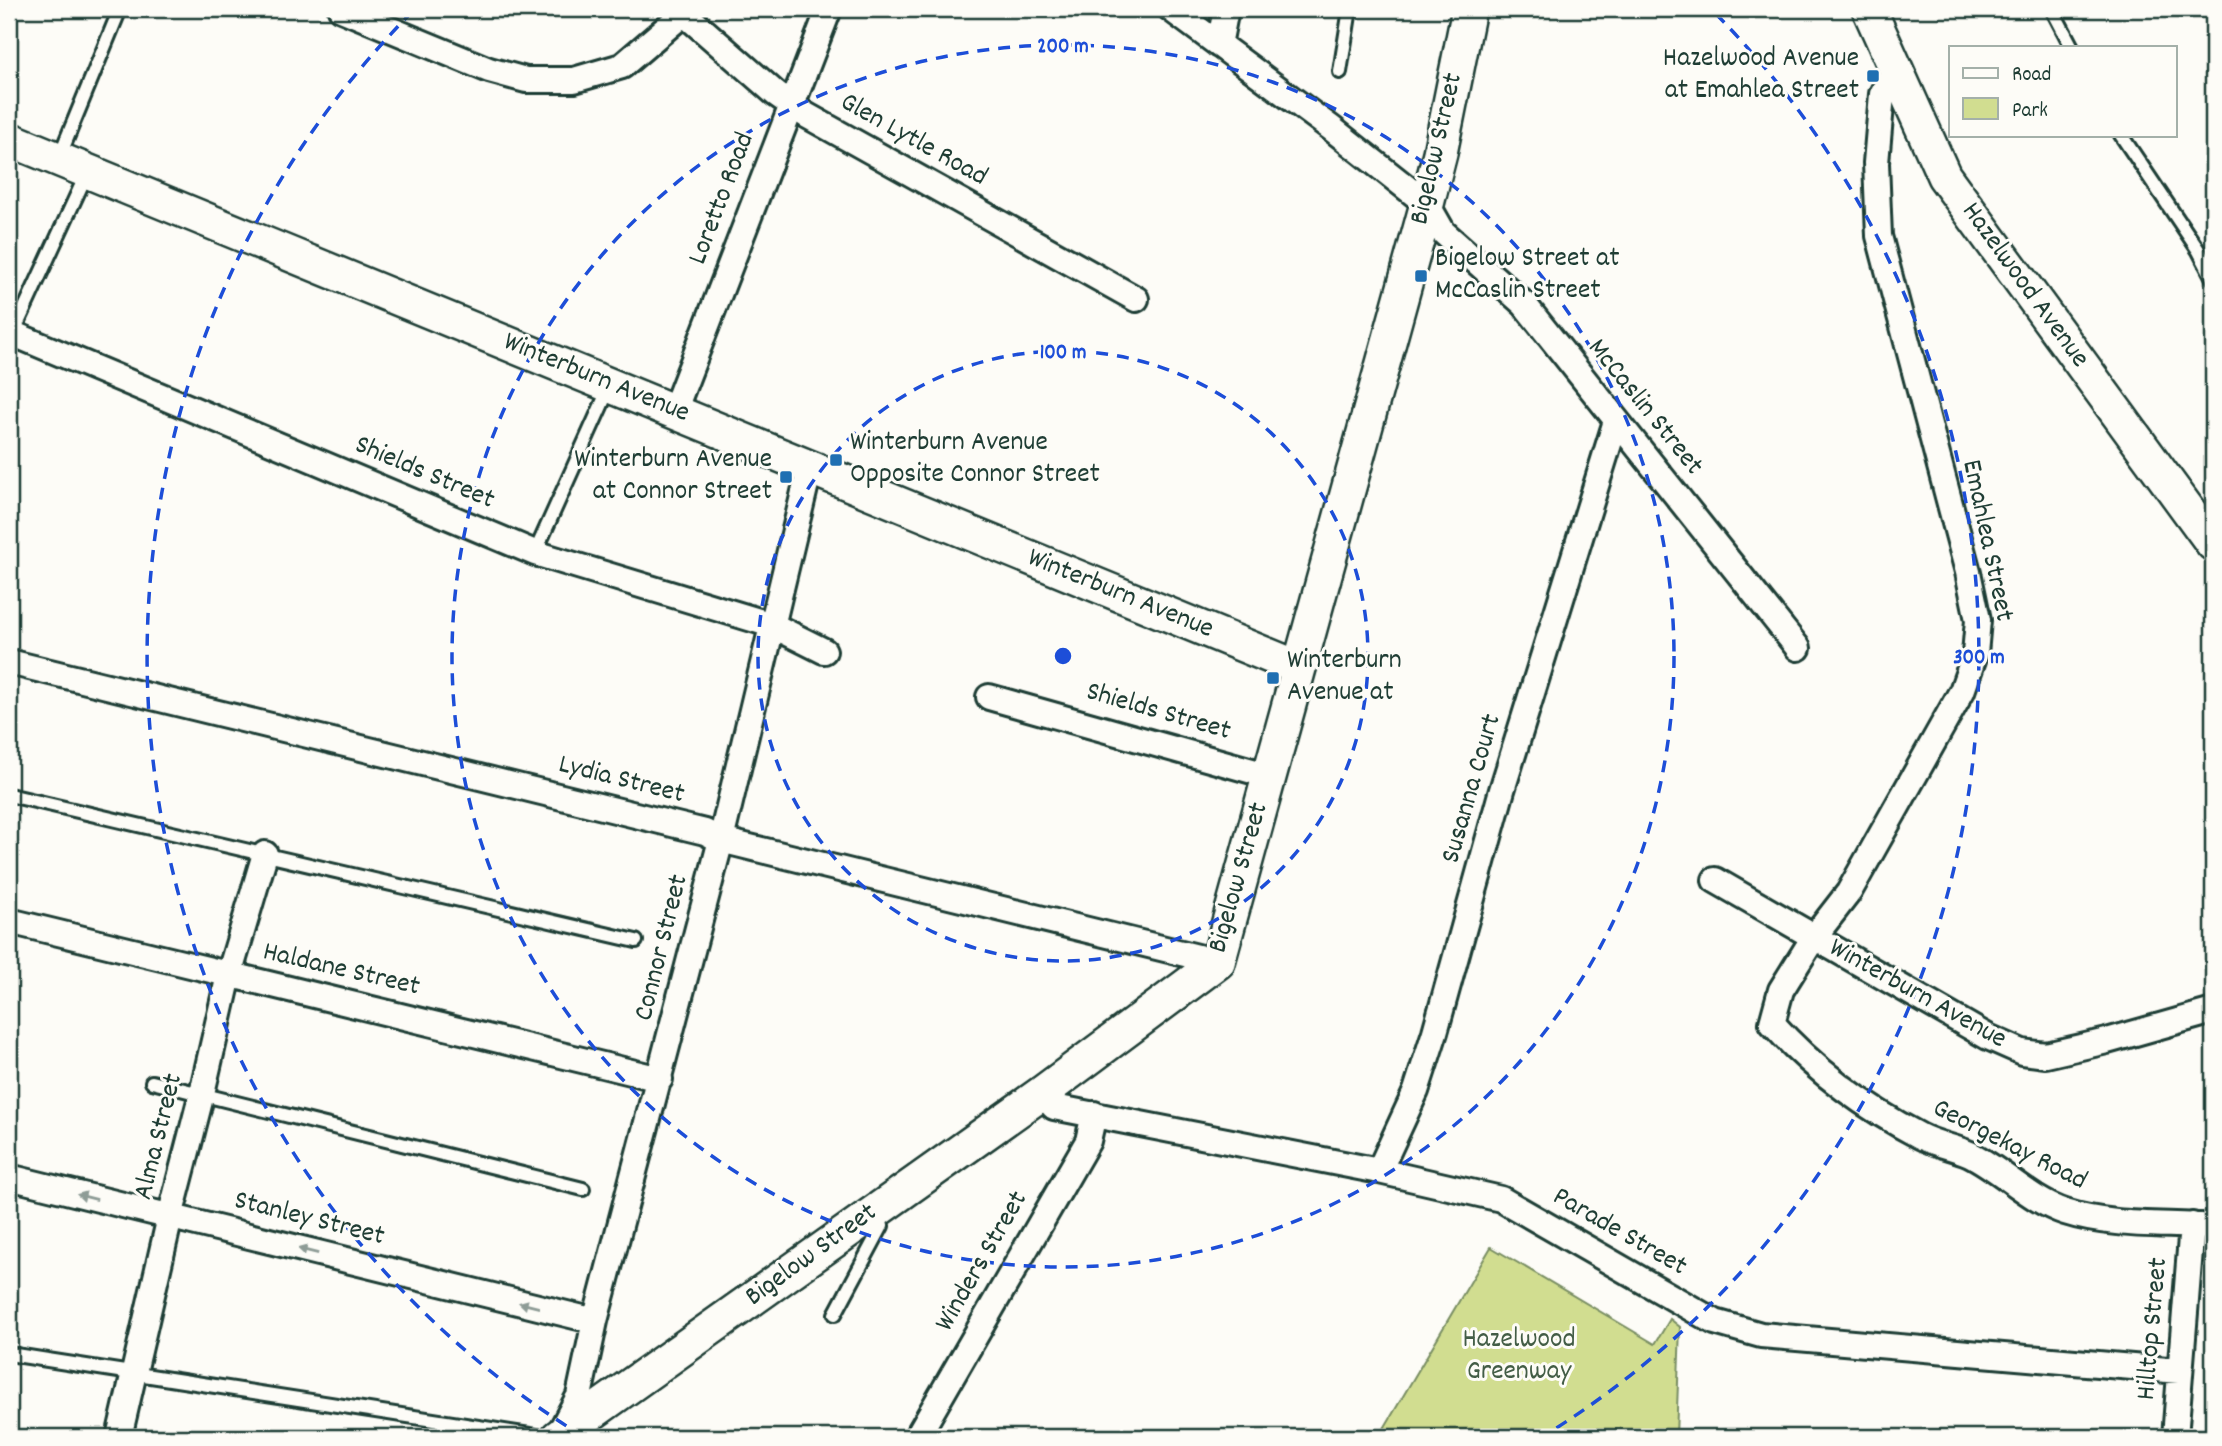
<svg xmlns="http://www.w3.org/2000/svg" width="2222" height="1446" font-family="Dekko,sans-serif">
<style>
.green{fill:#d1dd90;stroke:#788d62;stroke-width:2}
.lines{fill:none;stroke-linecap:round;stroke-linejoin:round}
.lane-casing{stroke:#1f3d34;stroke-width:18}
.street-casing{stroke:#1f3d34;stroke-width:30}
.secondary-casing{stroke:#1f3d34;stroke-width:38}
.lane{stroke:#fdfcf7;stroke-width:12}
.street{stroke:#fdfcf7;stroke-width:24}
.secondary{stroke:#fdfcf7;stroke-width:33}
.oneway{fill:#8e9c96}
.ring{fill:none;stroke:#1d4ed8;stroke-width:3.5;stroke-dasharray:12 9}
.poi-dot{fill:#1f6fb2;stroke:#fdfcf7;stroke-width:2.5}
.labels{text-anchor:middle;dominant-baseline:central;stroke-width:6;stroke-linejoin:round;paint-order:stroke}
.poi-label{font-size:28px;fill:#1f3d34;stroke:#fdfcf7;text-anchor:start}
.street-label{font-size:28px;fill:#1f3d34;stroke:#fdfcf7}
.park-label{font-size:28px;fill:#435d46;stroke:#fdfcf7}
.centre{fill:#1d4ed8;stroke:#fdfcf7;stroke-width:3.5}
.ring-label{font-size:21px;text-anchor:middle;font-weight:bold;fill:#1d4ed8;stroke:#fdfcf7;stroke-width:6;stroke-linejoin:round;paint-order:stroke}
</style>
<rect width="100%" height="100%" fill="#fdfcf7"/>
<filter id="ink" filterUnits="userSpaceOnUse"><feTurbulence type="fractalNoise" baseFrequency=".0143" numOctaves="2"/><feDisplacementMap in="SourceGraphic" scale="14" xChannelSelector="R" yChannelSelector="G"/><feConvolveMatrix kernelMatrix="1 2 1 2 8 2 1 2 1" color-interpolation-filters="sRGB"/></filter>
<g filter="url(#ink)">
<path class="green" d="M1491 1247 1655 1344 1670 1319 1680 1327 1676 1437H1379Z"/>
<g class="lines">
<defs>
<path id="lane" d="M2052 9 2072 47
M1340 72 1350 9
M2121 135 2199 251 2213 278
M58 160 120 9
M11 338 87 173
M535 553 610 386
M9 795 636 941
M152 1082 583 1189
M835 1314 882 1226 878 1214
M9 1354 543 1437"/>
<path id="street" d="M341 9 489 70 526 80H574L622 66 684 13
M679 9 776 94 806 115 1136 299
M1171 9 1331 128 1427 204 1443 232 1524 304 1798 648
M1219 45 1226 9
M1894 70 1882 94 1876 163 1879 236 1968 572 1978 620 1975 654 1962 691 1849 892 1814 937 1781 990 1772 1023C1814 1070 1864 1107 1920 1136 1935 1144 1954 1147 1970 1154 2002 1170 2031 1201 2065 1212 2112 1227 2165 1223 2213 1227
M9 332 535 553 772 625 824 651
M674 411 829 9
M9 662 705 832 721 840 1218 962
M989 697 1270 776
M1715 880 1988 1037 2022 1052 2046 1055 2107 1041 2213 1011
M9 921 660 1079
M1042 1093 1054 1107 1379 1171 1501 1199 1715 1322 1761 1335 2179 1371
M1379 1171 1416 1091 1435 1032 1502 790 1616 421
M9 1177 595 1321
M559 1434 579 1396 595 1321 721 840 810 467
M119 1437 170 1217 202 1093 229 975 265 854
M917 1437 1088 1141 1094 1114
M2175 1437 2192 1225"/>
<path id="secondary" d="M1869 9 1944 176 2213 544
M9 139 1299 668
M558 1437 1042 1093 1218 962 1427 204 1440 153 1469 9"/>
</defs>
<use href="#lane" class="lane-casing"/>
<use href="#street" class="street-casing"/>
<use href="#secondary" class="secondary-casing"/>
<use href="#lane" class="lane"/>
<use href="#street" class="street"/>
<use href="#secondary" class="secondary"/>
</g>
<defs><path id="oneway-solid" d="M-6-.8H1V-3.2L6.5 0L1 3.2V.8H-6Z" transform="scale(1.75)"/></defs>
<g class="oneway">
<use href="#oneway-solid" transform="translate(87 1197) rotate(-166)"/>
<use href="#oneway-solid" transform="translate(308 1251) rotate(-166)"/>
<use href="#oneway-solid" transform="translate(529 1305) rotate(-166)"/>
</g>
</g>
<g class="ring">
<circle cx="1063" cy="656" r="305"/>
<circle cx="1063" cy="656" r="611"/>
<path d="M584 1437A916 916 0 0 1 410 14M1716 14A916 916 0 0 1 1542 1437"/>
</g>
<g class="poi-dot">
<rect x="1866" y="69" width="14" height="14" rx="3.5"/>
<rect x="1414" y="269" width="14" height="14" rx="3.5"/>
<rect x="829" y="453" width="14" height="14" rx="3.5"/>
<rect x="779" y="470" width="14" height="14" rx="3.5"/>
<rect x="1266" y="671" width="14" height="14" rx="3.5"/>
</g>
<g class="labels">
<g class="poi-label">
<text x="1859" y="60" text-anchor="end">Hazelwood Avenue<tspan x="1859" dy="32">at Emahlea Street</tspan></text>
<text x="1435" y="260">Bigelow Street at<tspan x="1435" dy="32">McCaslin Street</tspan></text>
<text x="850" y="444">Winterburn Avenue<tspan x="850" dy="32">Opposite Connor Street</tspan></text>
<text x="772" y="461" text-anchor="end">Winterburn Avenue<tspan x="772" dy="32">at Connor Street</tspan></text>
<text x="1287" y="662">Winterburn<tspan x="1287" dy="32">Avenue at</tspan></text>
</g>
<g class="street-label">
<text transform="translate(913 141) rotate(29)">Glen Lytle Road</text>
<text transform="translate(1438 149) rotate(-77)">Bigelow Street</text>
<text transform="translate(723 199) rotate(-69)">Loretto Road</text>
<text transform="translate(2024 286) rotate(54)">Hazelwood Avenue</text>
<text transform="translate(596 379) rotate(22)">Winterburn Avenue</text>
<text transform="translate(1644 408) rotate(51)">McCaslin Street</text>
<text transform="translate(424 474) rotate(23)">Shields Street</text>
<text transform="translate(1986 541) rotate(78)">Emahlea Street</text>
<text transform="translate(1120 595) rotate(22)">Winterburn Avenue</text>
<text transform="translate(1158 713) rotate(16)">Shields Street</text>
<text transform="translate(621 781) rotate(14)">Lydia Street</text>
<text transform="translate(1473 789) rotate(-74)">Susanna Court</text>
<text transform="translate(1240 878) rotate(-74)">Bigelow Street</text>
<text transform="translate(663 948) rotate(-76)">Connor Street</text>
<text transform="translate(341 971) rotate(13)">Haldane Street</text>
<text transform="translate(1917 995) rotate(29)">Winterburn Avenue</text>
<text transform="translate(160 1137) rotate(-76)">Alma Street</text>
<text transform="translate(2009 1146) rotate(27)">Georgekay Road</text>
<text transform="translate(309 1220) rotate(14)">Stanley Street</text>
<text transform="translate(1619 1233) rotate(30)">Parade Street</text>
<text transform="translate(812 1256) rotate(-36)">Bigelow Street</text>
<text transform="translate(983 1262) rotate(-60)">Winders Street</text>
<text transform="translate(2154 1329) rotate(-85)">Hilltop Street</text>
</g>
<g class="park-label">
<text x="1519" y="1341">Hazelwood<tspan x="1519" dy="32">Greenway</tspan></text>
</g>
</g>
<circle cx="1063" cy="656" r="10" class="centre"/>
<g class="ring-label">
<text x="1063" y="52">200 m</text>
<text x="1063" y="358">100 m</text>
<text x="1979" y="663">300 m</text>
</g>
<rect width="2222" height="1446" fill="none" stroke="#fdfcf7" stroke-width="35"/>
<rect x="18" y="18" width="2187" height="1411" fill="none" stroke="#1f3d34" stroke-width="2.5" filter="url(#ink)"/>
<rect x="1949" y="46" width="228" height="91" fill="#fdfcf7" stroke="#a4b0a9" stroke-width="2"/>
<rect x="1963" y="68" width="35" height="10" fill="#fdfcf7" stroke="#a4b0a9" stroke-width="2"/>
<text x="2012" y="80" font-size="21" fill="#1f3d34">Road</text>
<rect x="1963" y="98" width="35" height="21" fill="#d1dd90" stroke="#a4b0a9" stroke-width="2"/>
<text x="2012" y="116" font-size="21" fill="#1f3d34">Park</text>
</svg>
